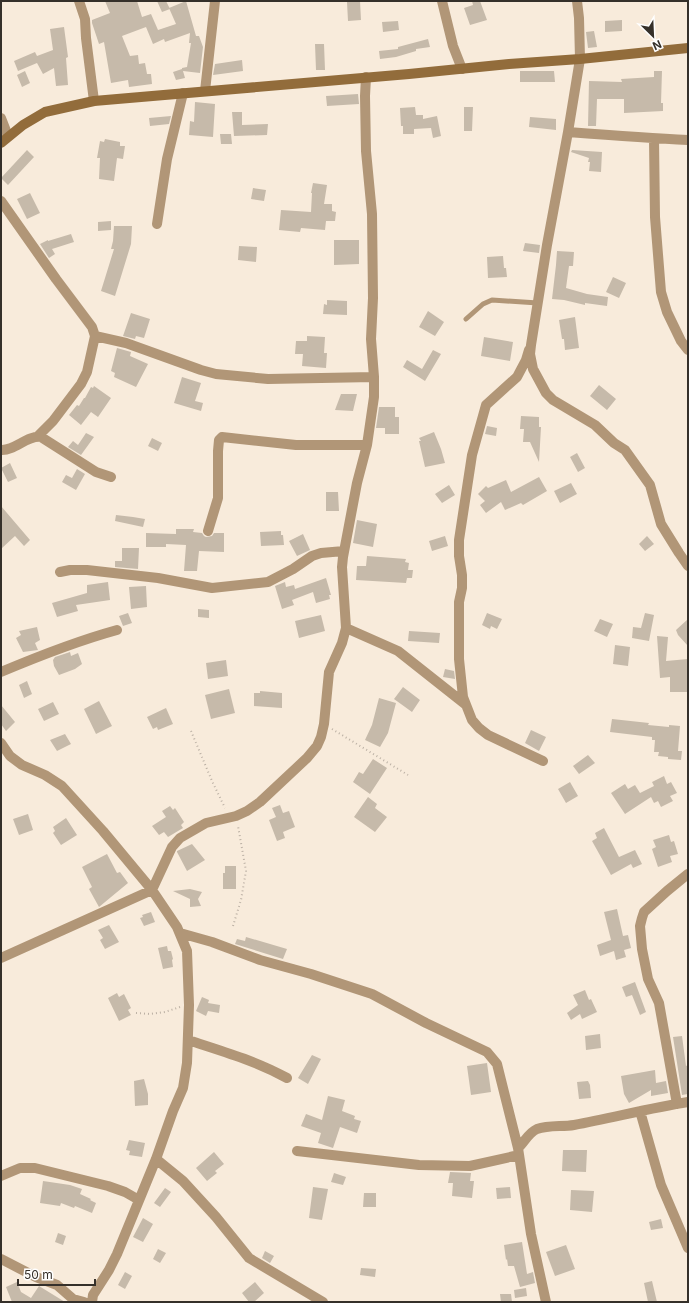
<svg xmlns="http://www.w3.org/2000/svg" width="689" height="1303" font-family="Inter,sans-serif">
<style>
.building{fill:#c6baaa}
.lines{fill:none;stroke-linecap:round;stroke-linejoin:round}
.path{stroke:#bcb1a5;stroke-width:2;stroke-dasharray:1 3;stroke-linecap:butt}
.lane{stroke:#b19677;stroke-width:5}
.street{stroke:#b19677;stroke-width:10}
.secondary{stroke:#926c3b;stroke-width:10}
</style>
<rect width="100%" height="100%" fill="#f8ebdb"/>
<path class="building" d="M105 1H137L142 17 151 14 158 30 176 24 169 8 186 1 196 36H199L203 47 200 73 183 71 185 78 176 80 173 72 182 69V70V68L187 67 191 43H189L190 33 165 42 164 39 153 44 146 27 122 36 130 56 138 55 139 64 145 63 147 74H151L152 84 129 87 128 80 111 83 104 42 99 44 92 23V20L110 13Z
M157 1H166L170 9 162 12Z
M360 1 361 20 348 21 347 2Z
M472 1H480L487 20 470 25 464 8 473 5Z
M622 20V31L605 32V21Z
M398 21 399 30 383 32 382 22Z
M64 27 68 57 66 58 68 85 56 86 54 68 43 74 37 63 18 71 14 61 35 52 37 56 53 50 50 29Z
M594 31 597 47 588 48 586 32Z
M428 39 430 47 416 49V51L396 57 380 59 379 51 398 49V47Z
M315 44H324L325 70H316Z
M242 60 243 71 213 75 215 64Z
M25 71 30 83 22 87 17 75Z
M520 71H554L555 82H520Z
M654 71H662L661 103H663V111L624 113V99H597L596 126H588L589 81 622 82 621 79 654 77Z
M358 94 359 104 327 106 326 96Z
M195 102 215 104 213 137 189 135 190 121 194 122Z
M415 107 416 115H423V119L437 116 441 136 433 138 431 128 414 129V134H403V126H401L400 108Z
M464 107H473L472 131H464Z
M232 112H242V125L268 124 267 135 234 136Z
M171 116 169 124 150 126 149 118Z
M530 117 556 119V130L529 127Z
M220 134H231L232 144H221Z
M105 139 120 142V146H125L123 159 117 158 114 181 99 179 100 158H97L100 141 104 142Z
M27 150 34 157 8 185 1 178Z
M572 150 602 152 601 172 589 171 590 162H588L589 158 571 152Z
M313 183 327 185 324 204H332V211L336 212 335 221H326L325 230 301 228 300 232 279 230 281 210 311 212 312 193H311Z
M253 188 266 190 264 201 251 199Z
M30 193 40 213 27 219 17 199Z
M111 221V230L98 231V222Z
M114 226H132L131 244 115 296 101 291 114 249H111L113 241Z
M71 234 74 242 52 249 55 254 49 258 40 244 48 240V241Z
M334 240H359V264L334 265Z
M525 243 540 245 539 253 523 251Z
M239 246 257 247 256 262 238 260Z
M557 251 574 252 573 266H569L566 288 587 294 608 297 607 306 585 303V305L564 300 552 299 556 265Z
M503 256 504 268H506L507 277 488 278 487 257Z
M613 277 626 283 619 298 606 292Z
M327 300 347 301V315L323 314 324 304 327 305Z
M428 311 444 322 435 336 419 327Z
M131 313 150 319 144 338 136 336 135 339 123 336Z
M575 317 579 348 565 350 564 339H562L559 320Z
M307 336 325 337 324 353H327L326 368 302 366 303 354H295L296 341H307Z
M484 337 513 342 510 361 481 356Z
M117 348 131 352 130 356 148 364 136 387 114 377 115 373 111 371Z
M433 350 441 354 425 381 403 367 407 360 422 369Z
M182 377 201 383 195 401 203 403 201 411 174 403Z
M599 385 616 399 607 410 590 396Z
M94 386 111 398 98 417 91 412 81 425 69 415 77 405 79 406 84 398H85L91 387 93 388Z
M341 394H357L353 411 335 410Z
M379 407H395V417H399V434H385V428H376Z
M521 416 539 417V427H541L539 462 530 442H523L524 429H520Z
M487 426 497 428 496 436 485 434Z
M434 432 441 449 445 463 425 467 419 441H421L419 438Z
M86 433 94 437 81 455 68 447 73 441 78 445Z
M152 438 162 443 158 451 148 446Z
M577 453 585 468 578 472 570 457Z
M10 463 17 478 8 482 1 468Z
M77 469 85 474 76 490 62 482 66 475 72 478Z
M539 477 547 491 523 505 521 503 505 510 501 502 486 513 480 505 485 501 478 494 486 486 488 488 506 480 511 492Z
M571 483 577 494 560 503 554 491Z
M449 485 455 495 442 503 435 494Z
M326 492H338L339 511H326Z
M1 506 30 540 24 546 15 536 1 549Z
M116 515 133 517 145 519 143 527 115 521Z
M357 520 377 524 373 547 353 543Z
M176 529H194L193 532 202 533 204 536 206 537 212 536 214 533H224V552L199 551 197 571H184L186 545 166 544V547H146V533L176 534Z
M281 531V535H283L284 545 261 546 260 532Z
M303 534 310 550 297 556 289 541Z
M445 536 448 546 432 551 429 541Z
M647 536 654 544 645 551 639 544Z
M122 548H139L138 569 115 567V561H122Z
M367 556 406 559 405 562 409 563 408 570H413L412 578H407L406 583 356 580 357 566H366Z
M326 578 331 595H329L330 599 316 603 313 592 292 600 294 605 282 609 275 586 285 582 286 587 294 585 295 589Z
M108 582 110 600 76 605 78 611 57 617 52 603 87 593V585Z
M146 586 147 607 131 609 129 587Z
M198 609 209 610V618L198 617Z
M128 613 132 623 123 626 119 616Z
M487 613 502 619 497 629 491 626 490 629 482 625Z
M645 613 654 615 649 641 632 638 633 627 641 628Z
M321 615 325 631 299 638 295 621Z
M600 619 613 624 607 637 594 631Z
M688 619V646L678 635 676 630Z
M37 627 40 640 35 643 38 650 23 652 16 638 21 635 19 631Z
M409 631 440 633 439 643 408 641Z
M657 636 668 637 666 661 688 659V692H670V677L660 678Z
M615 645 630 647 628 666 613 664Z
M70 652 71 656 78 653 82 664 75 669 59 675 54 666 53 660 55 657Z
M226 660 228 676 208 679 206 663Z
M445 669 454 671 455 679 443 677Z
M27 681 32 694 24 698 19 685Z
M403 687 420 700 412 712 394 699Z
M229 689 235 713 211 719 205 695Z
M260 691 282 693V708L254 706V693H260Z
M379 698 396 703 388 733 380 747 365 740 372 725Z
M99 701 112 726 96 734 84 709Z
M53 702 59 714 44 721 38 709Z
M1 705 15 722 6 731 1 724Z
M166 708 173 724 158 730 157 727 153 729 147 717Z
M612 719 649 723 648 725 669 727V725L680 726 678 751H682L681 760 668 759V757L658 756 659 752H654L655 740H652V737L610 732Z
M531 730 546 737 539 751 525 743Z
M65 734 71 744 57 751 50 740Z
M588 755 595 763 579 774 573 766Z
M373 759 387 768 370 794 353 782 359 772 363 774Z
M664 776 667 784 671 782 677 793 670 796 673 801 661 807 658 801 654 803 651 797 625 814 611 793 625 784 628 789 635 785 640 793 654 786 652 782Z
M570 782 578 796 566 803 558 789Z
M368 797 377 804 375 808 387 817 375 832 354 817Z
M280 805 283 813 289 811 295 827 283 832 285 838 277 841 269 820 276 817 272 808Z
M170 806 173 810 175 808 184 822 181 825 183 828 168 837 164 832 159 835 152 826 166 817 162 811Z
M28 814 33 830 19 835 13 819Z
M66 818 77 835 61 845 53 833 55 831 53 827Z
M604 828 619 857 635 850 642 864 633 868 631 864 611 875 592 841 597 838 595 833Z
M669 835 671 842 674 841 678 854 670 856 672 862 658 867 652 849 656 847 653 840Z
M192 844 205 860 187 871 177 852V851Z
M107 854 117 873 120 872 128 883 99 907 89 889 92 887 82 867Z
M225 866H236V889H223V873H225Z
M190 889 202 892 198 899 201 906 190 907V899L173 891Z
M617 909 623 936 628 935 631 948 624 950 626 957 616 960 614 951 600 956 597 945 611 940 604 912Z
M151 912 155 922 144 926 140 918 143 917 142 915Z
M109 925 119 942 105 949 100 940 103 938 98 930Z
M246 937 287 949 283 959 235 944 237 939 245 941Z
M167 946 168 951H171L173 959 172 960 173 967 163 969 158 948Z
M635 982 646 1012 640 1015 632 995 626 997 622 987Z
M585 990 589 1000 591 999 597 1012 582 1019 580 1014 571 1020 567 1013 578 1005 573 995Z
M117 993 119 997 124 994 131 1008 128 1010 131 1015 119 1021 108 998Z
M202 997 209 1000 208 1003 220 1005 219 1013 208 1011 206 1016 196 1011Z
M600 1034 601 1048 586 1050 585 1036Z
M682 1036 686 1066 688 1065V1094L682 1095 673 1037Z
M312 1055 321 1059 308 1084 298 1078Z
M487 1063 491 1092 471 1095 467 1066Z
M655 1070 656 1083 666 1081 668 1093 651 1096V1090L629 1103 624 1094 621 1076Z
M144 1079 148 1094V1105L135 1106 134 1081Z
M588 1081 590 1085 591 1098 579 1099 577 1082Z
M328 1096 345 1100 342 1111 355 1116 354 1119 361 1121 357 1133 340 1127 333 1148 318 1143 321 1133 301 1126 306 1114 322 1120Z
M129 1140 145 1143 142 1157 129 1155 130 1151 126 1150Z
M563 1150H587L586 1172 562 1171Z
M214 1152 224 1164 215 1171 217 1173 207 1181 196 1168Z
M450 1172 471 1173 470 1181H474L472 1198 452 1196 453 1183H448Z
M334 1173 346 1177 343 1185 331 1182Z
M43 1181 70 1185 82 1189 80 1194 91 1199 90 1200 96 1203 92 1213 75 1206 74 1208 61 1203 60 1206 40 1203Z
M313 1187 328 1189 322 1220 309 1218Z
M510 1187 511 1198 497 1199 496 1188Z
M165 1188 171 1192 160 1207 154 1203Z
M571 1190 594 1191 592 1212 570 1210Z
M364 1193H376V1207H363Z
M143 1218 153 1224 143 1242 133 1237Z
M661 1219 663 1228 651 1230 649 1222Z
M58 1233 66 1236 63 1245 55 1242Z
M522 1242 527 1274 533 1272 535 1283 520 1287 514 1266H508L507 1259 506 1260 504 1245Z
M566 1245 575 1269 555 1276 546 1252Z
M158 1249 166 1253 160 1263 153 1259Z
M265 1251 274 1256 270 1263 262 1258Z
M361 1268 376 1269 375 1277 360 1275Z
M125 1272 132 1276 125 1289 118 1285Z
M652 1281 657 1302H648L644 1283Z
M17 1282 21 1292 31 1298 39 1286 65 1302H12L6 1287Z
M255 1282 264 1293 254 1302H249L242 1293Z
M526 1288 527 1296 515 1298 514 1290Z
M500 1294H511L512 1302H501Z"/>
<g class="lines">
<path class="path" d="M332 729 408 775
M191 731 212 781 225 808
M233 926 241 900 246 871 238 826
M136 1013 150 1014 165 1012 180 1007"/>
<path class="lane" d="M466 319 483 304 492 300 538 303"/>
<path class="street" d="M79 1 85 19 86 38 94 101
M442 1 453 46 462 69
M577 1 579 18 580 59 568 132 547 245 531 345 530 354 533 369 546 393 553 400 595 425 614 443 625 450 650 485 661 524 679 553 688 566
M205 91 215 1
M1 118 8 136
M568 132C608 135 648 138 688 140
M654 139 655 217 661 292 667 312 681 341 688 350
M1 201 56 279 92 327 95 336 87 372 81 384 53 421 38 436
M157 224 167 159 183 93
M95 336 126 343 201 370 216 374 268 379 374 377
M529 350 526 360 517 377 486 405 472 455 459 540V556L462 575V588L459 602V659L463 697 472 720 479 728 488 735 543 761
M1 450C15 451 27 435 41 437L96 472 111 477
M208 531 218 498V451L219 440 222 437 296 445H367
M60 572 70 570H87L158 578 212 588 268 582 293 569 312 556 321 553 344 551
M346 628 398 651 465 704
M1 672C39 656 77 641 117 630
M1 743 10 756 22 765 45 775 62 786 103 831 152 890 177 927 187 951 189 1005 187 1063 183 1088 173 1111 156 1159 117 1254 109 1270 93 1295 92 1302
M180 933 212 942 260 960 311 974 372 994 426 1023 487 1052 497 1064 518 1148
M1 958 152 890 172 847 180 838 206 823 236 816 247 811 260 802 307 758 317 746 321 737 324 724 329 672 342 643 346 628 342 567 343 557 357 483 367 445 374 397V377L371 339 373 298 372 214 366 151 365 96 366 77
M188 1040C222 1051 256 1061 287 1078
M677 1104 659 1003 648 979 642 949 640 926 642 918 644 912 667 891 688 874
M640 1111 661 1185 688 1248
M297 1151 419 1165 470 1166 519 1155
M156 1159 183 1181 216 1217 249 1258 323 1302
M1 1176 20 1168H35L108 1186 125 1192 139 1200
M1 1259 36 1277 57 1285 73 1299 84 1302
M546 1302 531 1234 518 1148C525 1142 528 1133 537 1129 549 1125 562 1127 574 1125 612 1118 650 1108 688 1102"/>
<path class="secondary" d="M1 143 23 125 45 112 94 101 409 74 509 64 580 59 688 48"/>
</g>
<rect width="689" height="1303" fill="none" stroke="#35302a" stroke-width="4"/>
<g transform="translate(653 36) rotate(156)" stroke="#ffffff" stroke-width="3" paint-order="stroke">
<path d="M0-3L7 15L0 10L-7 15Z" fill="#35302a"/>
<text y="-6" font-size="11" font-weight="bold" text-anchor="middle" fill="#35302a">N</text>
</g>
<path d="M18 1279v6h77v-6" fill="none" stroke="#35302a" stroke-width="2"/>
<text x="24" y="1279" font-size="12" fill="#35302a" stroke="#ffffff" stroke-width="3" paint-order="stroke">50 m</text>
</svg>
